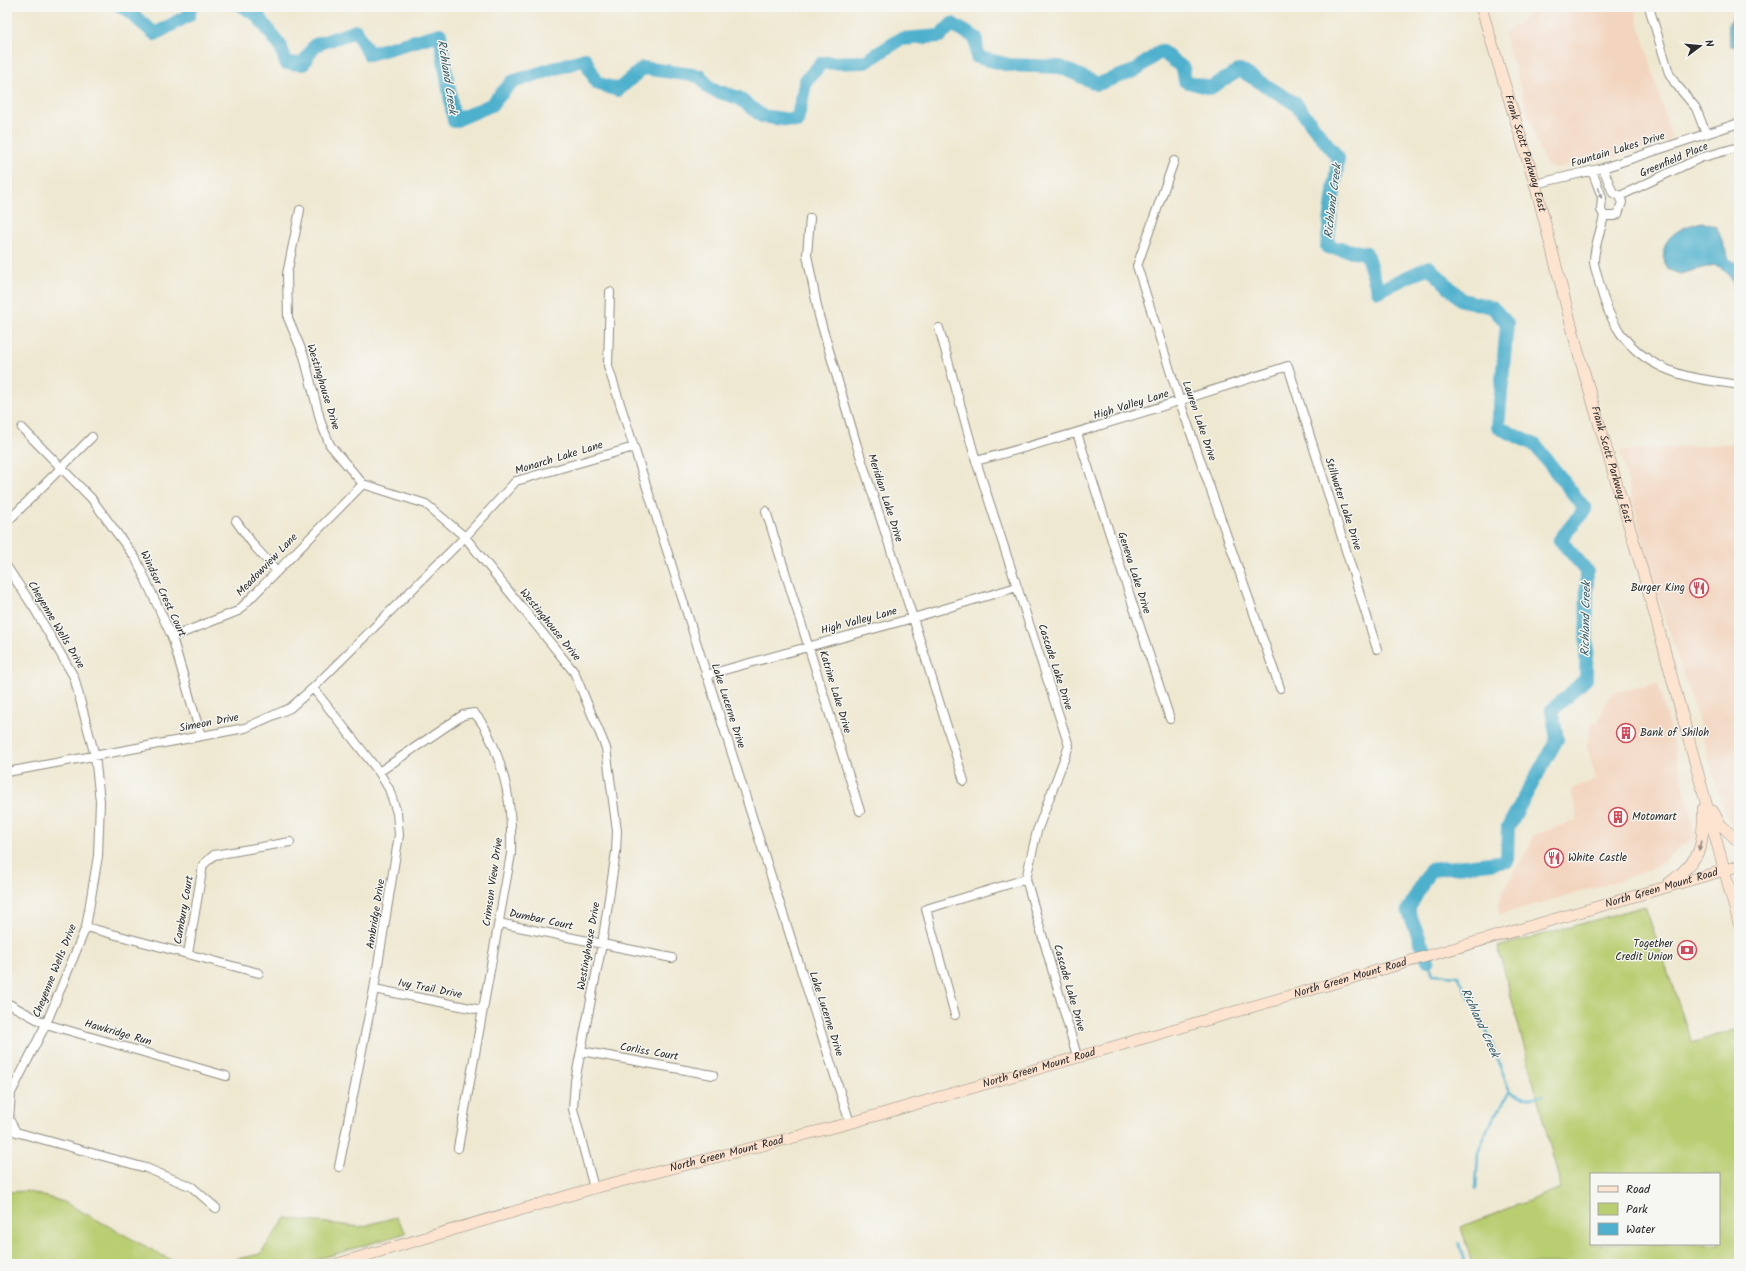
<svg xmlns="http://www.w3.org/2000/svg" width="1746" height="1271" font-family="Kalam,sans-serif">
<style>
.built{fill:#f3d4be}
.green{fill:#b9cd71;stroke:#727c4e;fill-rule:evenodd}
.water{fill:#4eb0cd;stroke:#3c6e7c}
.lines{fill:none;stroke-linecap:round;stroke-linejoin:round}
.stream{stroke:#4eb0cd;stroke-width:2.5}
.river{stroke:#4eb0cd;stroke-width:14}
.street-casing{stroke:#8d8a7e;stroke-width:10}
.secondary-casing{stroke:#8d8a7e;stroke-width:12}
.street{stroke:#fff;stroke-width:8}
.secondary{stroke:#fde4d1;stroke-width:11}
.oneway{fill:#a0a0a0}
.oneway2{fill:#94887e}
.labels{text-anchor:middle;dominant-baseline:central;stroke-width:3;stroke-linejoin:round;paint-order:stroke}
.street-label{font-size:11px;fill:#2b2b2b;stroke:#f6f6f2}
.poi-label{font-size:11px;fill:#2b2b2b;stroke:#f6f6f2;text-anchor:start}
.water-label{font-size:12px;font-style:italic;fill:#375a64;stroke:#f6f6f2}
</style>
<rect width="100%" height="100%" fill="#f6f6f2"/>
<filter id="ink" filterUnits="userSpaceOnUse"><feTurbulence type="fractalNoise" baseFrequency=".025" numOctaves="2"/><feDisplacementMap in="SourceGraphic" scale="8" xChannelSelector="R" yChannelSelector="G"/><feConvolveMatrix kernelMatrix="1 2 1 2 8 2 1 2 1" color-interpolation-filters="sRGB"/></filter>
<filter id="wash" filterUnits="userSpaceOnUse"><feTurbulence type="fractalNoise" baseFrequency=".012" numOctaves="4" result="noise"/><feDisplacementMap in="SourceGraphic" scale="16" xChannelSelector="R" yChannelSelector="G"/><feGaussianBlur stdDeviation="0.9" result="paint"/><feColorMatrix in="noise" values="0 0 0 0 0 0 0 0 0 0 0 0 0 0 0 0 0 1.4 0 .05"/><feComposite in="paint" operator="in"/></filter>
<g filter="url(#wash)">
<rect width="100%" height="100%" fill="#efe8d1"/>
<path class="built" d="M1538 7H1634L1672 140 1616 158 1609 156 1558 168 1550 167 1545 164 1536 139 1504 34Z
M1739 443V835L1734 830 1722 805 1701 730 1655 586 1620 451Z
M1658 683 1696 836 1652 869 1605 885 1499 915V905L1502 893 1530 846 1533 835 1578 820 1571 789 1596 780 1587 745 1592 722 1598 723 1608 698 1616 692Z"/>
<path class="green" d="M1645 906 1692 1043 1739 1028V1264H1472L1461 1227 1561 1188 1498 947ZM1591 1174H1719V1244H1591Z
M26 1191 64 1202 178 1264H7V1192Z
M396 1217 406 1233 302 1264H215L260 1254 286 1218 360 1227Z"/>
<path class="water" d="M1739 14V46H1731C1729 34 1724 20 1739 14Z
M1702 222 1717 227 1728 257 1732 261 1739 263V304C1736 290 1731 268 1714 265L1680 274 1667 269C1655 240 1677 228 1702 222Z"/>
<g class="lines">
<path class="stream" d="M1428 960 1433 974 1458 976 1487 1031 1510 1092
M1510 1092 1524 1098 1542 1096
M1476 1189 1478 1153 1487 1130 1510 1092
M1459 1243 1465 1264"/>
<path class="river" d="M121 7 126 9 155 34 189 15 190 7
M243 7 257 15 281 47 286 63 303 64 315 45 356 31 369 54 440 34 454 121 491 105 512 82 585 59 597 83 618 90 643 68 700 76 710 89 739 98 762 116 797 121 806 80 822 63 865 62 901 39 940 36 952 24 976 38 977 57 1009 65 1060 67 1098 84 1134 71 1161 51 1183 68 1185 81 1210 88 1240 70 1296 104 1338 158 1327 247 1366 253 1378 291 1429 267 1462 300 1492 307 1507 323 1498 427 1535 445 1585 509 1560 540 1587 571 1586 679 1552 710 1557 739 1508 827 1507 861 1430 870 1408 910 1428 960"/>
</g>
</g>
<g filter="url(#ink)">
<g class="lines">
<defs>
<path id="street" d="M1649 7 1669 73 1675 83 1696 108 1706 134
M1174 161 1137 266 1180 402 1280 688
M1603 168 1613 193 1620 196 1622 202 1618 214 1615 216H1604
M1592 171 1602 197 1601 210 1604 216C1601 230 1594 247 1594 261 1594 268 1598 275 1599 282 1608 321 1626 351 1664 368 1687 379 1715 381 1739 385
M1535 184 1603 168 1739 123
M1620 196 1700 158 1739 147
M300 210 287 274 288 318 304 356 321 423 330 445 363 484 426 504 465 537 574 672 606 748 617 831 616 852 602 944 575 1081 573 1109 594 1188
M810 218 807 255 819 316 857 446 913 618 964 781
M610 292 608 366 850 1123
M939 328 976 461
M22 428 91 498 136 559 172 637 201 736
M1077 433 1170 719
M766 511 860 811
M236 521 255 547 276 570
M7 522 92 437
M7 567 34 608 74 677 95 756 100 801 98 856 86 927 46 1024 11 1093 9 1119 16 1132 146 1168 192 1187 216 1208
M172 637 238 611 363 484
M706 675 913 618 1017 587
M313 688 379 772 389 789 397 813 399 835 374 989 339 1167
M7 772 245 728 290 708 313 688 465 537 516 481 634 447
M379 772 463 715 474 713C484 723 488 734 494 747 509 786 512 812 511 854L458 1148
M499 923 672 958
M86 927 259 973
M188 954 203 865 214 855 290 842
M374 989 481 1010
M7 1003 46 1024 226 1076
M955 1015 926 909 1026 879
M581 1051 713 1075
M1077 1056 1026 879 1037 831 1069 746 976 461C1081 433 1184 400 1288 366L1377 649"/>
<g id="secondary">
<path id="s1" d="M1481 7 1535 184 1579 355 1650 597 1739 924"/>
<path d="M1713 811 1720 824 1739 842"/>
<path d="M1668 884C1700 859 1704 850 1703 809"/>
<path id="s2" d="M337 1264 594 1188 850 1123 1739 866"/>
</g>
</defs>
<use href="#street" class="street-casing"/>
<use href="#secondary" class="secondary-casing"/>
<use href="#street" class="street"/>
<use href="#secondary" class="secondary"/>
</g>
<defs><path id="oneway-solid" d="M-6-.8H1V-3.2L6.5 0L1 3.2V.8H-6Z"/></defs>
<use class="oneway" href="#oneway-solid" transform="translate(1600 193) rotate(75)"/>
<use class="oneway2" href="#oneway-solid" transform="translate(1700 845) rotate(102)"/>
</g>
<defs>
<symbol id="restaurant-ring" viewBox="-11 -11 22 22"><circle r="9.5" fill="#f6f6f2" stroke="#d1495b" stroke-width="1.5"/><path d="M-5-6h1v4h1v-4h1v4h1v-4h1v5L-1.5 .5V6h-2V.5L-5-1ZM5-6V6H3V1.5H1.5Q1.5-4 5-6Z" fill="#d1495b"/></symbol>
<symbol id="building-ring" viewBox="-11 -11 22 22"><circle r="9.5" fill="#f6f6f2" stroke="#d1495b" stroke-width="1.5"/><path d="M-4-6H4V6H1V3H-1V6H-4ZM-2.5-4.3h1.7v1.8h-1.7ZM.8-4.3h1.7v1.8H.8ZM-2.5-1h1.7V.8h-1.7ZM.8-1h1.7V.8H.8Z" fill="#d1495b"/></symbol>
<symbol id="bank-ring" viewBox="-11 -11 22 22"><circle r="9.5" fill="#f6f6f2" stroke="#d1495b" stroke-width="1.5"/><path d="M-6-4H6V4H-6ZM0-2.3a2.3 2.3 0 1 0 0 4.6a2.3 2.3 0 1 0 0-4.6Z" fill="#d1495b"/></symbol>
</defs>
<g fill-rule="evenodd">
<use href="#restaurant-ring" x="1688" y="577" width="22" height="22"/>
<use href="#building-ring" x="1615" y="722" width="22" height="22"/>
<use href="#building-ring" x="1607" y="806" width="22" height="22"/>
<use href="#restaurant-ring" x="1543" y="847" width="22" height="22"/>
<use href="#bank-ring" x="1676" y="939" width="22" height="22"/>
</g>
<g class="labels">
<g class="street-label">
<text transform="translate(1618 150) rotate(-17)">Fountain Lakes Drive</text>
<text stroke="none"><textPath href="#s1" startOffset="153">Frank Scott Parkway East</textPath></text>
<text transform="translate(1674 160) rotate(-23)">Greenfield Place</text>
<text transform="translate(323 387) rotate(73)">Westinghouse Drive</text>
<text transform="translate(1131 405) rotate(-17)">High Valley Lane</text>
<text transform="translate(1199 421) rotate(71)">Lauren Lake Drive</text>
<text transform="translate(559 458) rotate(-17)">Monarch Lake Lane</text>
<text stroke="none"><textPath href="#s1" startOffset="476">Frank Scott Parkway East</textPath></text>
<text transform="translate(885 498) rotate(72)">Meridian Lake Drive</text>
<text transform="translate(1343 504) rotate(72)">Stillwater Lake Drive</text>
<text transform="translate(267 565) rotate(-46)">Meadowview Lane</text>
<text transform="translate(1134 573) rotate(72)">Geneva Lake Drive</text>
<text transform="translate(163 594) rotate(65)">Windsor Crest Court</text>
<text transform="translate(859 621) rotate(-15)">High Valley Lane</text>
<text transform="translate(56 625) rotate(59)">Cheyenne Wells Drive</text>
<text transform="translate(550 625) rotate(51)">Westinghouse Drive</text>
<text transform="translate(1055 667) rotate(72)">Cascade Lake Drive</text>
<text transform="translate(835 692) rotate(73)">Katrine Lake Drive</text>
<text transform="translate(728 706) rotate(72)">Lake Lucerne Drive</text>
<text transform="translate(209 723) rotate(-11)">Simeon Drive</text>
<text transform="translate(493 882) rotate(-82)">Crimson View Drive</text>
<text stroke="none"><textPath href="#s2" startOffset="1377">North Green Mount Road</textPath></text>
<text transform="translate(184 910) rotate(-80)">Cambury Court</text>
<text transform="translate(376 914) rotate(-81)">Ambridge Drive</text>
<text transform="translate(541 920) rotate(12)">Dumbar Court</text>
<text transform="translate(589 946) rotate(-80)">Westinghouse Drive</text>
<text transform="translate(55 971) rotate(-68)">Cheyenne Wells Drive</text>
<text stroke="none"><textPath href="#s2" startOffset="1053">North Green Mount Road</textPath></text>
<text transform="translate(1069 988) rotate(74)">Cascade Lake Drive</text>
<text transform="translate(430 989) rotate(11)">Ivy Trail Drive</text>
<text transform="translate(826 1014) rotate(72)">Lake Lucerne Drive</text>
<text transform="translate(118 1033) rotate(16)">Hawkridge Run</text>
<text transform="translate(649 1052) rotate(10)">Corliss Court</text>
<text stroke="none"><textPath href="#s2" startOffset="729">North Green Mount Road</textPath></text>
<text stroke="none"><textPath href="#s2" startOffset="405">North Green Mount Road</textPath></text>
</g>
<g class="poi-label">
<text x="1685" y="588" text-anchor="end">Burger King</text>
<text x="1640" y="733">Bank of Shiloh</text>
<text x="1632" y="817">Motomart</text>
<text x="1568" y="858">White Castle</text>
<text x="1673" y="944" text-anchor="end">Together<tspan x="1673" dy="13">Credit Union</tspan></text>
</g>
<g class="water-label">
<text transform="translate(447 77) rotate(81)">Richland Creek</text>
<text transform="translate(1333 201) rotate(-83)">Richland Creek</text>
<text transform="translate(1586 619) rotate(-89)">Richland Creek</text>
<text transform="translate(1480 1023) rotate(65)">Richland Creek</text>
</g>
</g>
<rect width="1746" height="1271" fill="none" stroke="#f6f6f2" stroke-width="24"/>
<rect x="1590" y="1173" width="130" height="72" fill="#f6f6f2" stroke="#a5a5a2"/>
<rect x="1598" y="1186" width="20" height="6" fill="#fde4d1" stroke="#a5a5a2"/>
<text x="1626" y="1193" font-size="12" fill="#2b2b2b">Road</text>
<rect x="1598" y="1203" width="20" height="12" fill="#b9cd71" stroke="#a5a5a2"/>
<text x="1626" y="1213" font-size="12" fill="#2b2b2b">Park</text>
<rect x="1598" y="1223" width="20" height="12" fill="#4eb0cd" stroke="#a5a5a2"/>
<text x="1626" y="1233" font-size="12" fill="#2b2b2b">Water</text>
<g transform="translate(1700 46) rotate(74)" stroke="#f6f6f2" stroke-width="3" paint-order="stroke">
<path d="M0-3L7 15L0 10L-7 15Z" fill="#2b2b2b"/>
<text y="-6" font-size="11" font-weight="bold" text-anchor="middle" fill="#2b2b2b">N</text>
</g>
</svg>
